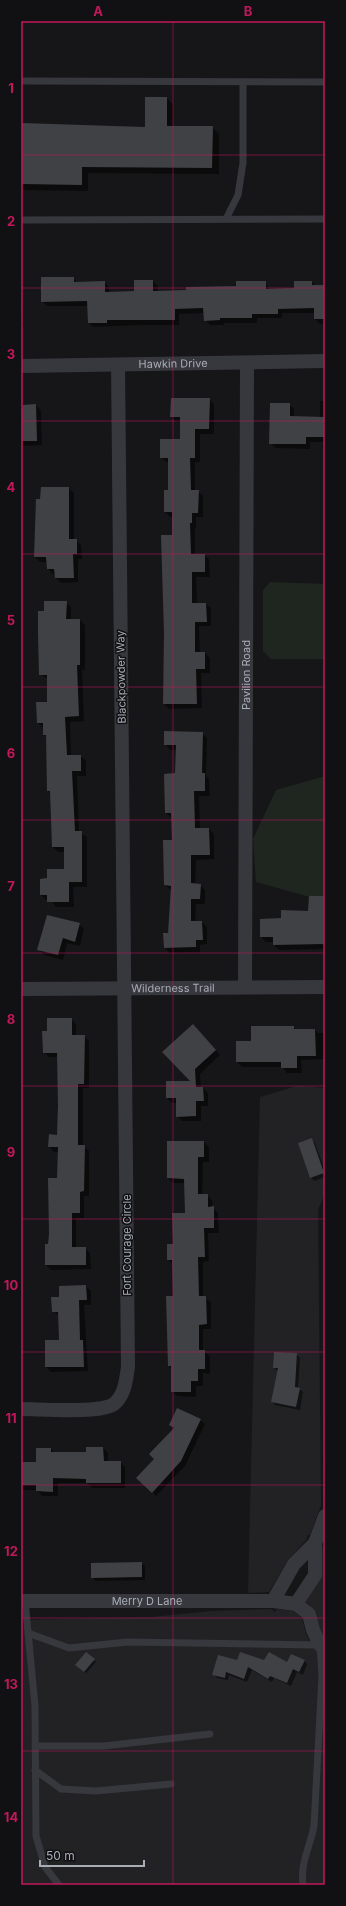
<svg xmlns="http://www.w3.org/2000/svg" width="346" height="1906" font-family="Inter,sans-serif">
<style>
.built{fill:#222225}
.green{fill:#1e261f}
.shadow{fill:#0007}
.building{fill:#404145}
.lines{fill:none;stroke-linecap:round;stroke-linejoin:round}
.lane{stroke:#37383d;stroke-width:7}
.street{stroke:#37383d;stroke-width:14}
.grid{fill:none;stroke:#c2185b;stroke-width:1;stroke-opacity:0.55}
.labels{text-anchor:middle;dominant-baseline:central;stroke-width:3;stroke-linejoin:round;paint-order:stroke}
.street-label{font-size:11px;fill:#a8adb8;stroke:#111113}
.neatline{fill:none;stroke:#c2185b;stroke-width:1.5}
.grid-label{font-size:13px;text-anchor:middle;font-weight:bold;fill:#c2185b}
</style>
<rect width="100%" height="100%" fill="#161618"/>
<path class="built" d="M297 1086 325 1088V1193L318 1210 321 1505 310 1535H307V1539L288 1560 269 1592 248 1593 260 1097Z
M325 1538V1638L319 1627 316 1611 306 1602 320 1580 322 1547 325 1544 323 1542Z
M271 1609 275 1612 277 1609 293 1611 302 1618 306 1634 314 1649 325 1655V1885H21V1620L151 1617 211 1611Z"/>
<path class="green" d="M270 582 325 584V659H271L263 651V590Z
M325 776V899H317L256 882 253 839 276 790Z"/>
<path class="shadow" d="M166 98 173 104V127H212L219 134V174L88 173V191L21 190V125L146 128Z
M73 278 78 283 104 282 109 287V293L135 292 153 281 158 286V292L187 291 265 282 270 290 295 289 312 282 316 286H325V323L320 324 315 319V313H282V318H257V323H224V325H210L205 320V313L179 314V325H140L93 327 89 323 88 306H47L42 301Z
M21 286 23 288 24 327H21Z
M209 399 214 404V434H200V462H195V491H198L203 496V517H196V528H195V555H204L209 559 210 577H196L197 604H206L211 608V626H199L200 653H205L210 658V673H201L202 708 169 709 164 704 173 517H170L165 512 169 491V462H166L161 457 181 440V422H176L171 417Z
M320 401H325V442H310V449L276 448 270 443 289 404 294 409V417H320Z
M36 405 41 411 42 445 21 446V409Z
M69 488 74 493V540H76L81 545 82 559H78V582L61 583 56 578 55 574H53L48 569 47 562H40L35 557 41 500Z
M66 602 71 607V620H80L85 625V670H82L84 721 70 722 71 756H81L86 761V776H77L79 832 87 837V887H73L74 907H56L51 901 46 900 41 895 65 870V852H58L53 847 51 794 48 791 47 738 44 735V728L38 723 48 703V679L40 674 45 612Z
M202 733 207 738 206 776 209 779 210 796H199L200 829H209L214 834V859L196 860 195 884 200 885 205 890V904H196L195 922H202L207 927V944L200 945V952L170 953 165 948 169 934 171 890 165 885 173 842 172 818 166 813 176 774 177 750H170L165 744Z
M325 897V949L279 950 274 945V942H266L261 937 282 919 309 912Z
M79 924 84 929 80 946 67 943 63 960 44 955 39 949Z
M71 1019 76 1024V1036H84L89 1041V1088H83V1146L89 1151V1196H84V1218H76V1248H85L90 1253 91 1269 51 1270 46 1265 58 1179 59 1152H54L49 1147 58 1136V1057H49L44 1052 48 1032Z
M293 1027 297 1030H315L318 1033H325V1059L301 1060 302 1073H287L282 1067H242L237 1062V1042H252Z
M198 1031 220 1055 200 1074 201 1088H203L208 1093V1106H201V1121H182L177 1116V1103H172L167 1098 192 1082Z
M312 1139 315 1143 325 1171V1177L314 1181 311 1177Z
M204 1142 209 1147V1162H203L202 1195H207L212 1200 213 1208 218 1213 219 1233H208L209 1261 203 1262V1297L211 1302V1329H203V1351L210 1356V1374L203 1373V1386H196V1397L177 1396 172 1391V1370L169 1366 174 1297 173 1264 168 1260 186 1214 185 1183H173L168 1178Z
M86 1286 91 1291V1305H84L88 1371 51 1372 46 1367 61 1341 60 1316 53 1311 60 1298Z
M296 1354 300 1358 298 1388 303 1392 300 1410 275 1405 272 1401 278 1371 274 1368Z
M200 1420 205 1424 185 1466 156 1496 138 1478 156 1459 174 1429 170 1425Z
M103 1448 108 1453V1462H120L125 1467V1488H92L87 1483H58V1496H42L37 1490H21V1463H37L51 1449 55 1453H87Z
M141 1563 145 1566V1580L96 1581 92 1577Z
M86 1653 96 1662 86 1673 76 1665Z
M304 1660 307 1664 303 1675 297 1672 291 1686 274 1678 272 1682 252 1670 247 1682 229 1675 228 1680 217 1678 214 1674 238 1661 288 1664Z"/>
<path class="building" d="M145 97H167V126H213L212 168 82 167V185L21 184V123L145 127Z
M41 277H74V282L105 281V292L134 291V280H153V291L186 290V287L236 286V281H266V289L294 288V281H312V285H325V319H314V308L278 309V314H252V318H220V320L204 321 203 308 175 309V320H107V323H88L87 301 41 302Z
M171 398H210L209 429H195V458H190L191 490H199L198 513H192V523H190L191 554H205V572H192V603H206L207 622H195V652H205V669H196L197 704H163L164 633 161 535H172V512H164V490H168V458H160V439H180V417H170Z
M270 403H290V416L325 417V437H306V444H269Z
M36 404 37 441H21V408H23V405Z
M41 487H69V539H77V554H73L74 578H55L54 569H47L46 557H34L36 499H40Z
M44 601H67L66 619H80V665H77L79 716 65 717 67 755H81V771H72L75 831H82V882H69V902H47V895H40V879L47 878V869H64V847H52L50 791H47L46 735H43V723H37L36 702H47V675H39L38 634V611H44Z
M164 731 203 732 202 773H205V791H194L195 828H209L210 855H191V883L201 884 200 899H191V921H202L203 940H196V947L164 948 163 933H168L171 886 164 885 163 840H172L171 813H165L164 774 175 773 176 745H164Z
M309 896H325V944L273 945V937H260V919L281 918V910L308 911Z
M47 915 80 923 75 942 63 938 58 955 37 950Z
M47 1018H72V1035H85L84 1084H78V1145H85L84 1191 80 1192V1213H72V1247H86V1265H45V1244H48L49 1234 48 1178H57L58 1147H48L49 1134 57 1135 58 1106 57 1053H43L42 1031H47Z
M193 1024 216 1050 195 1069 196 1087H203L204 1101H196V1116L176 1117V1098H166V1081H190L162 1052Z
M251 1026H294V1029H315L316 1056H297V1068H281V1062H236V1041H251Z
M312 1138 324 1173 310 1178 298 1143Z
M167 1141H204V1157H198V1194H208V1207L214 1206V1228H204L205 1257H198L199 1296H206L207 1324 199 1325V1350H205V1369H198V1381H191V1392H171V1366H168L166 1296H173L172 1260H167V1244H173L172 1213H185L184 1179 167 1178Z
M86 1285 87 1300H79L80 1340H83L84 1367H45V1340H59L58 1312H52L51 1297H59V1286Z
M274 1352 297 1353 295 1387 300 1388 296 1407 271 1402 278 1368H273Z
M177 1408 201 1419 181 1461 152 1493 136 1478 154 1459 149 1454 174 1428 169 1425Z
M86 1447H103L104 1461H121V1483H86V1479L53 1478V1492L36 1491V1485H21V1462H36V1448H51V1452H86Z
M142 1562V1577L91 1578V1563Z
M86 1652 95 1659 84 1672 75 1665Z
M240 1652 264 1660 269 1652 287 1662 291 1654 305 1660 299 1672 293 1669 287 1683 270 1676 268 1679 248 1667 244 1679 226 1672 225 1678 212 1675 218 1655 237 1660Z"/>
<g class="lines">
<path class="lane" d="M21 81 325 82
M226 219 238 195 243 163V82
M21 220 325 219
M25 1600 35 1706 36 1836 45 1867 59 1885
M28 1633 69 1648 128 1642 320 1645 322 1676 325 1673
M35 1746H104L210 1734
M35 1770 61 1789 96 1791 171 1784
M303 1885C300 1863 310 1847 314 1826L322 1676"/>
<g class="street">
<path id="s1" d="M21 366 325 361"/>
<path id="s2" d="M245 987 247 363"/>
<path id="s3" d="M21 989 325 987"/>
<path d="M21 1409C40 1409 100 1414 114 1404 125 1395 126 1380 128 1367L118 365"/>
<path id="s4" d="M21 1601H273L296 1604 309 1614 313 1630 320 1645 325 1646"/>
<path d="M273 1601 294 1564 315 1543 325 1516"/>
<path d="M296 1604 315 1575V1543"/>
</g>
</g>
<path class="grid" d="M173 21V1885M21 155H325M21 288H325M21 421H325M21 554H325M21 687H325M21 820H325M21 953H325M21 1086H325M21 1219H325M21 1352H325M21 1485H325M21 1618H325M21 1751H325"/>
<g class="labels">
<g class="street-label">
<text stroke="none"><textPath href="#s1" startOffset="152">Hawkin Drive</textPath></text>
<text stroke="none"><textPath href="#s2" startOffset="312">Pavilion Road</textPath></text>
<text transform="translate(121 677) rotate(-91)">Blackpowder Way</text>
<text stroke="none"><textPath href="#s3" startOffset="152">Wilderness Trail</textPath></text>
<text transform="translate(127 1245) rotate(-90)">Fort Courage Circle</text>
<text stroke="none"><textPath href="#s4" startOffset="126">Merry D Lane</textPath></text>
</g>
</g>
<rect width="346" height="1906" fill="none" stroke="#111113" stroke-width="44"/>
<path d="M40 1860v6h104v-6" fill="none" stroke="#a8adb8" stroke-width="2"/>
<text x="46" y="1860" font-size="12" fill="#a8adb8" stroke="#111113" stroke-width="3" paint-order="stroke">50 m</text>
<rect x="22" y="22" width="302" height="1862" class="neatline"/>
<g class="grid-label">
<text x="98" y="16">A</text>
<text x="248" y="16">B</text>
<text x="11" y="93">1</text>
<text x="11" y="226">2</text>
<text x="11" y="359">3</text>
<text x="11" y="492">4</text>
<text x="11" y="625">5</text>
<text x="11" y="758">6</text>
<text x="11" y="891">7</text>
<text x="11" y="1024">8</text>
<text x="11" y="1157">9</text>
<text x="11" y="1290">10</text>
<text x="11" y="1423">11</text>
<text x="11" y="1556">12</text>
<text x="11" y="1689">13</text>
<text x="11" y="1822">14</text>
</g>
</svg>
